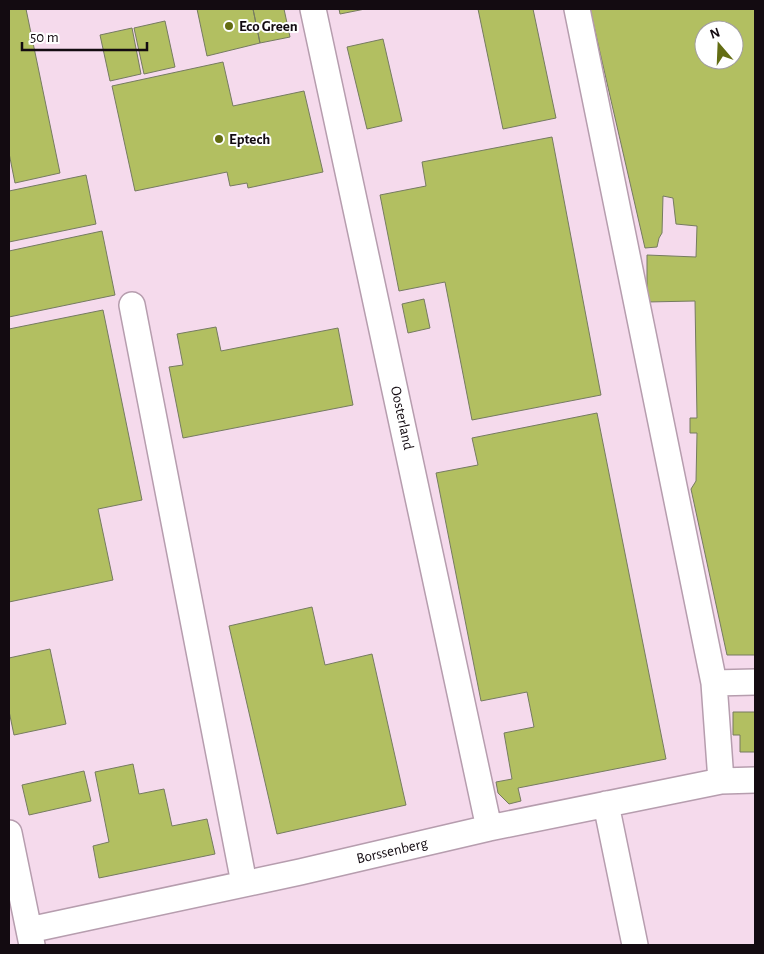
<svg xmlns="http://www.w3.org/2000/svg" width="764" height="954" font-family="'Alegreya Sans',sans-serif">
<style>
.building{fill:#b2bf61;stroke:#767b61;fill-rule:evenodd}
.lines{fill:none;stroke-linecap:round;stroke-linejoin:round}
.minor-casing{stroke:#b69dae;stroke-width:28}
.minor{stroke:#fff;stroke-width:25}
.poi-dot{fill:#636d13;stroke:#fff;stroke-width:2}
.labels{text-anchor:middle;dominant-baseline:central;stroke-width:4;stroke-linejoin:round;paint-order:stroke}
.poi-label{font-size:15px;font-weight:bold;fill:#130b11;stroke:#fff;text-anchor:start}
.street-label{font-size:15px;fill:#130b11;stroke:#fff}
</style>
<rect width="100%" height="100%" fill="#f5daec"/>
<path class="building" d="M9 9H26L60 173 15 183 9 153Z
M197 9H253L260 43 207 56Z
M253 9H284L290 37 260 43Z
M339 9H365L340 14Z
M478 9H533L556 118 503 129Z
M590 9H755V655H727L691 489 696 481 697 433H690V418H697L695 301 647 302V255L696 257 697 226 676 224 673 198 663 196 662 233 659 238 657 247 645 248ZM704 30H734V60H704Z
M165 21 175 67 144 74 134 28Z
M132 28 141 74 110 81 100 35Z
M383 39 402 121 367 129 347 47Z
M223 62 233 106 304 91 323 172 248 188 247 183 230 186 227 172 135 191 112 86Z
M552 137 601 395 472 420 445 282 399 291 380 195 426 186 422 162Z
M86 175 96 224 9 242V191Z
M102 231 115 295 9 317V251Z
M424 299 430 328 408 333 402 304Z
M103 310 142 500 98 509 113 580 9 602V329Z
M216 327 221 351 338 328 353 405 183 438 169 367 183 365 177 334Z
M597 413 666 759 518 788 521 801 509 804 498 793 496 782 512 779 504 733 534 727 527 692 481 701 436 473 478 465 472 438Z
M312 607 325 665 372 654 406 805 277 834 229 626Z
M50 649 66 724 14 735 9 711V658Z
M733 712H755V752H740V735H733Z
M133 764 139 794 164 789 172 826 207 819 215 854 99 878 93 846 109 842 95 772Z
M84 771 91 801 29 815 22 785Z"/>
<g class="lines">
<defs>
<path id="minor" d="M313 9 489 828
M577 9 714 683 721 781
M132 305 244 883
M714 683 755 682
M606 804 635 945
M9 833 32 945
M29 930 300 872 489 828 721 781 755 780"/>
</defs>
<use href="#minor" class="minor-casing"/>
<use href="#minor" class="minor"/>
</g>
<g class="poi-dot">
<circle cx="229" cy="26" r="5"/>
<circle cx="219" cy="139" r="5"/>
</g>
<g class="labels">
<g class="poi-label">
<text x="239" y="26">Eco Green</text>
<text x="229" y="139">Eptech</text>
</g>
<g class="street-label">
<text transform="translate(402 418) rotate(78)">Oosterland</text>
<text transform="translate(392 851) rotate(-13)">Borssenberg</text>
</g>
</g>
<rect width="764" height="954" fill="none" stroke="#130b11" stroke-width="20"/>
<g transform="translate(719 45) rotate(341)"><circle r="24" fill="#ffffff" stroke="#a19da0"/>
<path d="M0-4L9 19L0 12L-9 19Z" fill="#636d13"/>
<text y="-8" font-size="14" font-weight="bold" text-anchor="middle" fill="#130b11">N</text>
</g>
<path d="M22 42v8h125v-8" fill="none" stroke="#130b11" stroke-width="2.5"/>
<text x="30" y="42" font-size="15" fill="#130b11" stroke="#ffffff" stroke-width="4" paint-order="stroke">50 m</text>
</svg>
